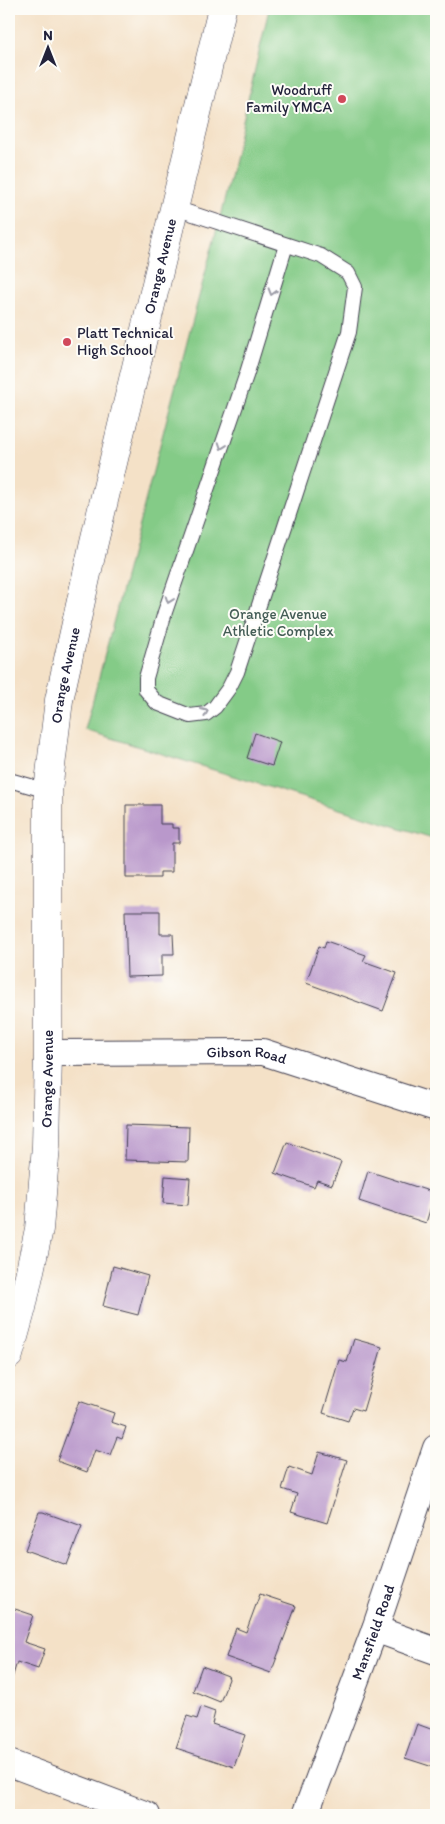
<svg xmlns="http://www.w3.org/2000/svg" width="445" height="1824" font-family="Itim,sans-serif">
<style>
.green{fill:#84cb87;stroke:#537661}
.building{fill:#b998cb}
.lines{fill:none;stroke-linecap:round;stroke-linejoin:round}
.service-casing{stroke:#423f50;stroke-width:16}
.minor-casing{stroke:#423f50;stroke-width:28}
.secondary-casing{stroke:#423f50;stroke-width:29}
.service{stroke:#fff;stroke-width:14}
.minor{stroke:#fff;stroke-width:26}
.secondary{stroke:#fff;stroke-width:28}
.oneway{stroke:#9c9ca7}
.poi-dot{fill:#d1495b;stroke:#fdfcf7;stroke-width:2}
.labels{text-anchor:middle;dominant-baseline:central;stroke-width:4;stroke-linejoin:round;paint-order:stroke}
.poi-label{font-size:15px;fill:#22223b;stroke:#fdfcf7;text-anchor:end}
.street-label{font-size:15px;fill:#22223b;stroke:#fdfcf7}
.park-label{font-size:15px;fill:#445d56;stroke:#fdfcf7}
</style>
<rect width="100%" height="100%" fill="#fdfcf7"/>
<filter id="ink" filterUnits="userSpaceOnUse"><feTurbulence type="fractalNoise" baseFrequency=".02" numOctaves="2"/><feDisplacementMap in="SourceGraphic" scale="10" xChannelSelector="R" yChannelSelector="G"/><feConvolveMatrix kernelMatrix="1 2 1 2 8 2 1 2 1" color-interpolation-filters="sRGB"/></filter>
<filter id="wash" filterUnits="userSpaceOnUse"><feTurbulence type="fractalNoise" baseFrequency=".0096" numOctaves="4" result="noise"/><feDisplacementMap in="SourceGraphic" scale="20" xChannelSelector="R" yChannelSelector="G"/><feGaussianBlur stdDeviation="1.12" result="paint"/><feColorMatrix in="noise" values="0 0 0 0 0 0 0 0 0 0 0 0 0 0 0 0 0 1.4 0 .05"/><feComposite in="paint" operator="in"/></filter>
<g filter="url(#wash)">
<rect width="100%" height="100%" fill="#f4e1c7"/>
<path class="green" d="M269 9H436V839L85 730 227 190Z"/>
<g id="blocks">
<path class="building" d="M255 733 280 742 272 766 247 758Z
M126 805H160V824H172V828H179V843H172V872H160V878H126Z
M125 911H160V934H173L174 954H162V976L127 977Z
M326 941 366 955 363 961 397 973 383 1011 306 983 319 946 324 948Z
M126 1125 189 1127 188 1162 125 1160Z
M287 1142 341 1162 332 1185 317 1180 314 1187 275 1173Z
M368 1171 435 1193 426 1223 359 1201Z
M165 1176 190 1178 188 1205 163 1203Z
M113 1266 148 1276 138 1315 103 1306Z
M354 1339 382 1347 363 1411 353 1408 348 1421 323 1413 339 1360 347 1362Z
M79 1401 114 1413 111 1422 126 1427 122 1439 117 1437 110 1455 95 1450 87 1472 57 1461Z
M319 1452 347 1460 327 1523 291 1512 297 1494 282 1489 289 1467 312 1475Z
M39 1512H43L82 1526 67 1565 25 1550Z
M260 1594 296 1606 271 1673 226 1657 236 1628 246 1632Z
M9 1607 33 1615 24 1642 45 1649 38 1669 17 1662 11 1682H9Z
M202 1666 228 1676 229 1679 220 1702 193 1691Z
M201 1707 215 1712 212 1724 245 1735 234 1767 176 1748 187 1716 197 1719Z
M417 1724 436 1731V1768L405 1758Z"/>
</g>
</g>
<g filter="url(#ink)">
<use href="#blocks" fill-opacity="0" stroke="#423f50" stroke-width="1"/>
<g class="lines">
<defs>
<path id="service" d="M175 208 321 256 348 273 355 287 349 332 237 672 229 688 215 707 206 714 190 716 157 703 146 690V678L165 612 247 373 286 245
M9 780 48 791"/>
<g id="minor">
<path id="s1" d="M48 1053 263 1052 436 1108"/>
<path d="M375 1629 436 1651"/>
<path d="M9 1763 147 1815"/>
<path id="s2" d="M305 1815 375 1629 436 1448"/>
</g>
<g id="secondary">
<path id="s3" d="M9 1355 22 1308 39 1229 46 1146 48 1053V791L59 700 94 542 222 9"/>
</g>
</defs>
<use href="#service" class="service-casing"/>
<use href="#minor" class="minor-casing"/>
<use href="#secondary" class="secondary-casing"/>
<use href="#service" class="service"/>
<use href="#minor" class="minor"/>
<use href="#secondary" class="secondary"/>
</g>
<defs><path id="oneway-chevron" d="M-2-3.5L2.5 0L-2 3.5" fill="none" stroke-width="1.6" stroke-linecap="round" stroke-linejoin="round" transform="scale(1.25)"/></defs>
<g class="oneway">
<use href="#oneway-chevron" transform="translate(272 292) rotate(107)"/>
<use href="#oneway-chevron" transform="translate(222 446) rotate(109)"/>
<use href="#oneway-chevron" transform="translate(169 600) rotate(109)"/>
<use href="#oneway-chevron" transform="translate(205 712) rotate(-23)"/>
</g>
</g>
<g class="poi-dot">
<circle cx="342" cy="99" r="5"/>
<circle cx="67" cy="342" r="5"/>
</g>
<g class="labels">
<g class="poi-label">
<text x="332" y="90">Woodruff<tspan x="332" dy="17">Family YMCA</tspan></text>
<text x="77" y="333" text-anchor="start">Platt Technical<tspan x="77" dy="17">High School</tspan></text>
</g>
<g class="street-label">
<text stroke="none"><textPath href="#s3" startOffset="1105">Orange Avenue</textPath></text>
<text stroke="none"><textPath href="#s3" startOffset="685">Orange Avenue</textPath></text>
<text stroke="none"><textPath href="#s1" startOffset="199">Gibson Road</textPath></text>
<text stroke="none"><textPath href="#s3" startOffset="280">Orange Avenue</textPath></text>
<text stroke="none"><textPath href="#s2" startOffset="195">Mansfield Road</textPath></text>
</g>
<g class="park-label">
<text x="278" y="614">Orange Avenue<tspan x="278" dy="17">Athletic Complex</tspan></text>
</g>
</g>
<rect width="445" height="1824" fill="none" stroke="#fdfcf7" stroke-width="30"/>
<g transform="translate(48 48)" stroke="#fdfcf7" stroke-width="4" paint-order="stroke">
<path d="M0-4L9 19L0 12L-9 19Z" fill="#22223b"/>
<text y="-8" font-size="14" font-weight="bold" text-anchor="middle" fill="#22223b">N</text>
</g>
</svg>
